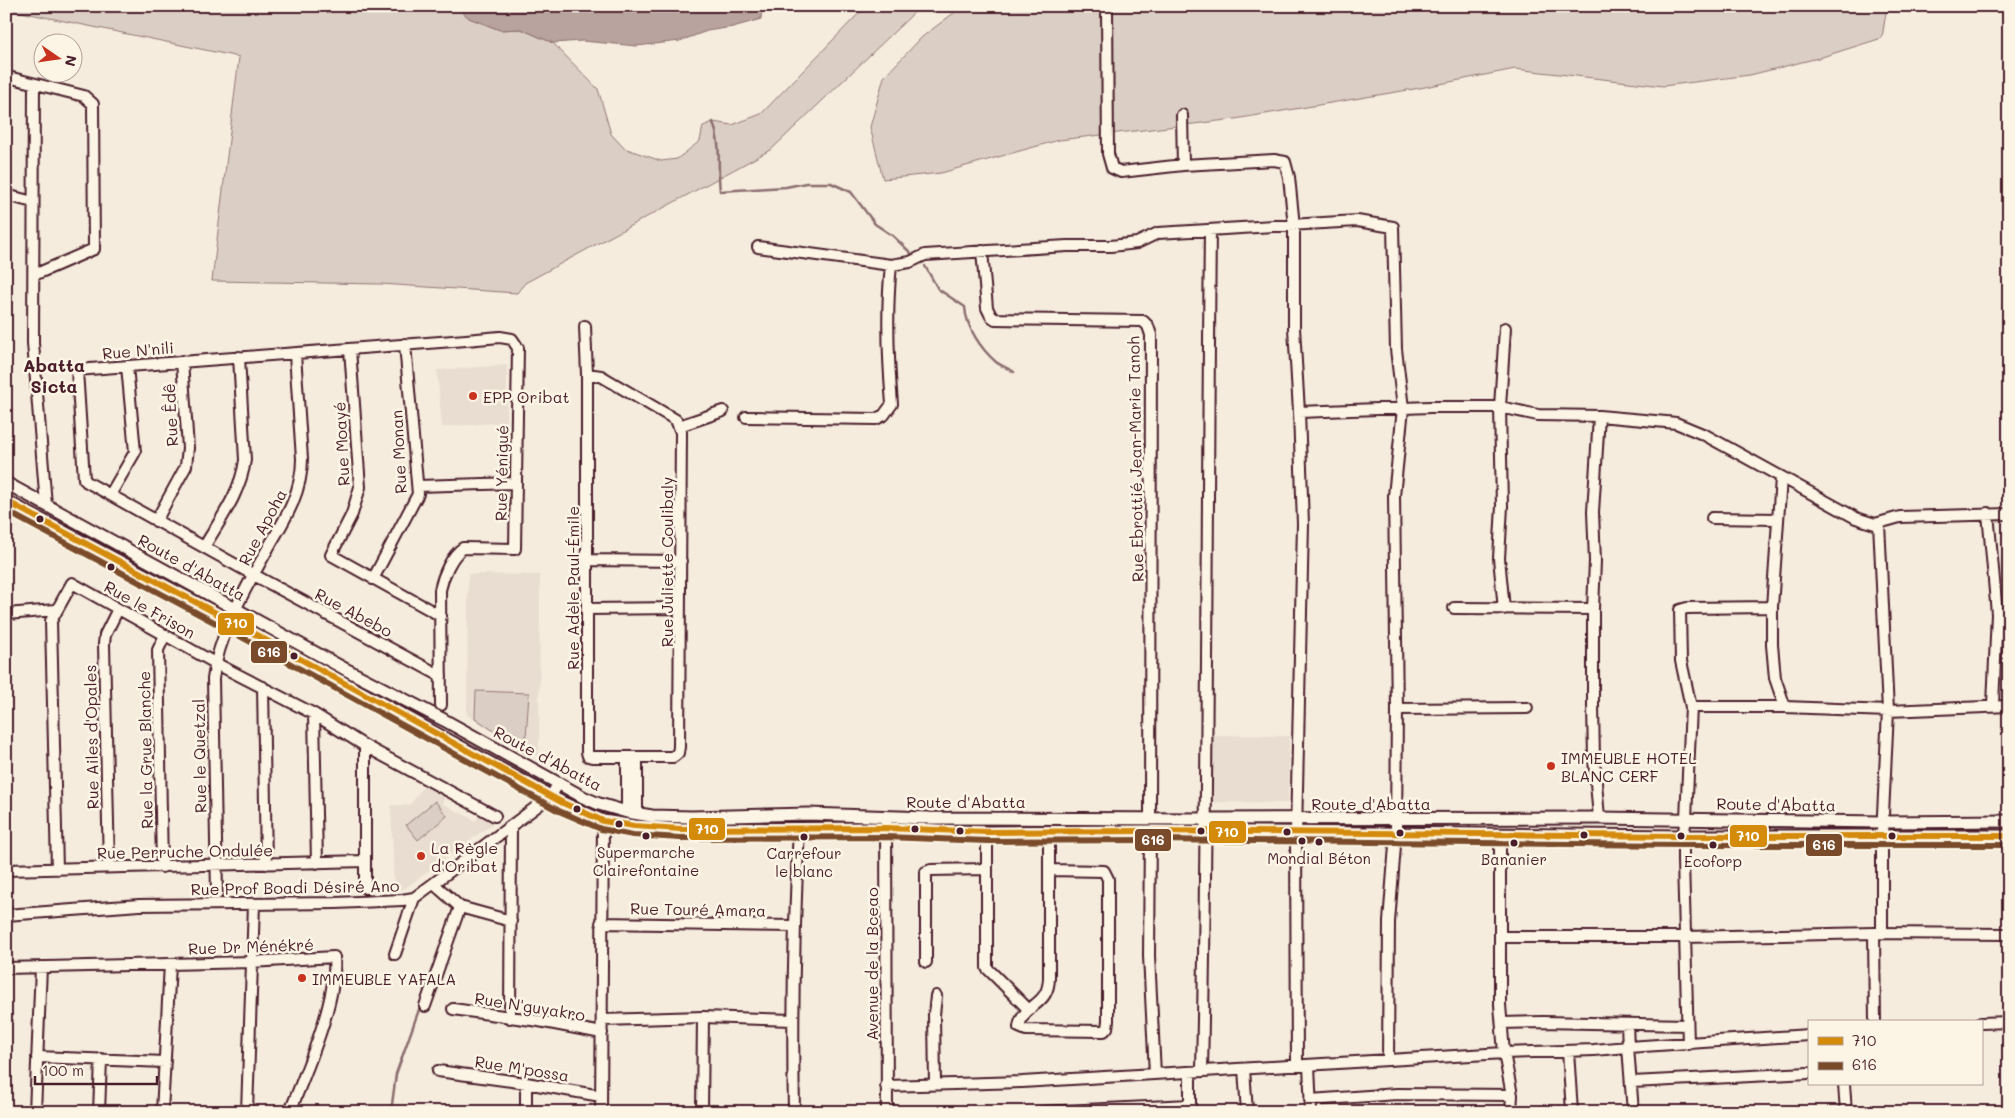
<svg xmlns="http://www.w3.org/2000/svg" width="2015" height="1118" font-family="Mali,sans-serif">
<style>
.built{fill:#e8ddd0}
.green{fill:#dbcec4;stroke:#927678}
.water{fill:#b8a39e;stroke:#8c6e70}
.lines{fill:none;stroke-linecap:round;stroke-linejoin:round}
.stream{stroke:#8c6e70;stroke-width:2.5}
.minor-casing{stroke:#4a1f2b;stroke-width:14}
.tertiary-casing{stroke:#4a1f2b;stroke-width:15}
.minor{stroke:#fcf5e5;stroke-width:10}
.tertiary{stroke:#fcf5e5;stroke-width:11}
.bus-1-casing{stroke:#fcf5e5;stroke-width:10}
.bus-2-casing{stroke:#fcf5e5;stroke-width:10}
.bus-1{stroke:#d48b09;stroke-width:6}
.bus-2{stroke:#7a4b2a;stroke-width:6}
.poi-dot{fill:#c8321e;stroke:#fcf5e5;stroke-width:2}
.bus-dot{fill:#4a1f2b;stroke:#fcf5e5;stroke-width:2}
.labels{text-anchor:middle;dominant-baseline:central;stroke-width:5;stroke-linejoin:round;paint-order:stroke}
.bus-label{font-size:15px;fill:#4a1f2b;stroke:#fcf5e5}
.street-label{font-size:16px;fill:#4a1f2b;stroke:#fcf5e5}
.poi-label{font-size:16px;fill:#4a1f2b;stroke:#fcf5e5;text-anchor:start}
.neighbourhood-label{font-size:18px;font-weight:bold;fill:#4a1f2b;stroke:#fcf5e5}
.line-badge{stroke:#fcf5e5;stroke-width:2}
.badge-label{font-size:14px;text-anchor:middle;font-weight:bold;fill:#fff}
</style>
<rect width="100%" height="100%" fill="#f5ecde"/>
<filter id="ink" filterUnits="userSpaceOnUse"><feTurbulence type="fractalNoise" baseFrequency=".02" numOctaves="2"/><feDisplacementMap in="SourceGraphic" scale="10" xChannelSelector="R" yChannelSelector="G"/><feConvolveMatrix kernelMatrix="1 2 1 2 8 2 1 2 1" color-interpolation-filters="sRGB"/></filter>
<g filter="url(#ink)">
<path class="built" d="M507 365V422L442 427 437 370Z
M468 574 540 575 539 756 531 754 467 715Z
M1211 735 1289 736 1288 803 1211 802Z
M425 784 446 795 442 803 476 821 479 814 495 822 404 889 394 890 391 805H410Z"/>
<path class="green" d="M6 6H456L469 18 500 30 521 29 553 43 598 89 611 134 624 148 661 161 677 159 700 141 703 126 713 122 732 125 761 114 866 6H921L772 149 525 283 517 293 381 284 212 281 239 57 6 9Z
M963 6H1887L1882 38 1822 57 1750 75 1663 86 1515 69 1420 88 1235 119 1059 140 941 173 883 179 870 127 884 77 922 37Z
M476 691 529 693 525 753 475 718Z
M435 801 447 816 418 840 406 825Z"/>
<path class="water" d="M456 6H762L761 19 733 27 707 31 680 41 637 46 582 41 553 43 521 29 500 30 469 18Z"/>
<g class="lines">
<path class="stream" d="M713 122C722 146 717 166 720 191L786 187 806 183H831L851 192 875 224 893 236 914 256
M925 266 938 289 965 307C966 327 981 349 996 362 1001 366 1008 368 1014 372
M391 1112 396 1074 421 1004"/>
<defs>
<path id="minor" d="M1107 6 1108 154 1112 168 1121 172 1183 165 1274 160 1285 162 1289 177 1294 226V328L1299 412 1303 524 1296 833 1297 1065
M6 82 8 77 84 96 93 104 94 249 34 275
M34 84 33 343 46 505
M1182 115 1183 165
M6 195 33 202
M758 247 891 265
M982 251 987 308 991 316 995 319 1143 321 1148 326 1151 335 1150 818
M585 326 587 374V752L588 756 592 757H673L678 753 679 747 681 432 676 420 601 376 587 374
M350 349 360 487 352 514 331 555 441 616
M1299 412 1430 407H1500L1538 415 1599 416 1666 422 1676 423 1705 435 1856 518 1875 524 1900 517 2009 514
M746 417 876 419 884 415 892 404C888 357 886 312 891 265L910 262 925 255 1067 246H1111L1137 243 1158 233 1357 221 1393 227 1396 349 1403 408 1394 496 1397 709 1396 833 1389 922 1388 1060
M679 426 723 411
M1781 478 1772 607V645L1775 678 1785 707
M418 486 516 483
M110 495 135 452 127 366
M1988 513 1997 614 1993 705
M1712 518 1777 519
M156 521 186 466 188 448 182 361
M1879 523 1888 711 1882 835V933
M204 547C220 520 241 492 245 460L239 357
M587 560 681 561
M373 579 418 494 405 344
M1454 608 1593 609
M587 609 680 608
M1504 609 1499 558 1502 506 1500 407 1505 328
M6 614 56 610
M441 676 254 575 87 482 84 479 77 370 466 340 500 337 512 339 518 348 515 549 463 548C451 556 443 576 440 590L441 705
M263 687 266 864
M1691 707H1785L1888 711 2009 706
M1397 709 1527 708
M314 714 317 863
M627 758V812
M637 814V758
M1599 818 1594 759 1593 705V609L1595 561 1593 512 1599 416
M886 820 887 1112
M1150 831 1149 956 1155 1074
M987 832V968L1029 1010
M1500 834V1005L1504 1053 1512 1095 1511 1112
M109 867 104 644 105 635 118 609
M162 867 158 650 165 635
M57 869 51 621 72 583 215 663 314 714 365 746 495 816
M6 870 365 861
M1049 870 1104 871 1108 879V1021L1107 1028 1104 1031 1026 1030 1019 1027C1023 1002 1050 1008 1049 975V832
M434 884 460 907 511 921
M365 888V746
M217 894 213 679C219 631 248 585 271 543 287 516 302 491 302 459L295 354
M6 915 139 905 336 903 402 900 414 898 551 796 558 784
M601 923 794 926
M1874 933 1875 1022
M1501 937H1686L1874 933 2009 934
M395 954 414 898
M926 962V872L931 870 986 869
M6 968 251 962 334 957C338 1001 306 1070 290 1112
M425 1006 460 907
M453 1009 539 1021 602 1033
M510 1018 511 826
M602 1020 703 1017 792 1020
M1502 1023 1543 1022 1687 1025
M1981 1023 2009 1022
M1627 1024 1628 1047 1809 1035
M1688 1044 1683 861V836L1686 819 1691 707 1681 661 1680 610 1687 608 1772 607
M1568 1051 1572 1112
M37 1057 165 1062
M1309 1065 1311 1112
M1244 1069 1247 1112
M438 1071 526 1083 601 1096
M1202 1071C1208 791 1207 510 1210 230
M1632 1082 1809 1073
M935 1084 934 1015 936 996
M1844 1084 1846 1112
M886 1086 1022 1082 1504 1053 1594 1050 1628 1047 1633 1112
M1310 1100 1397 1094 1512 1095
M1190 1111V1072
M35 1112 41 967
M99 1112 101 1059
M162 1112 170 964
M247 1112 254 904
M526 1112V1083
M601 1112 603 821
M702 1112 703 1017
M794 1112C792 1017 794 923 799 828
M1042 1112 1190 1105"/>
<path id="tertiary" d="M6 483 345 669 444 720 583 797 599 804 627 812 652 816 692 817 808 814 929 818 1207 819 1599 818 1883 822 2009 821
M6 501 231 621 563 803 603 821 634 826 680 829 886 828 987 832 1150 831 1683 836H2009"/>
</defs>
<use href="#minor" class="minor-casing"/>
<use href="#tertiary" class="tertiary-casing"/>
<use href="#minor" class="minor"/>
<use href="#tertiary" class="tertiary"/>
<defs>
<path id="bus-1" d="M6 501 231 621 563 803 603 821 634 826 680 829 886 828 987 832 1150 831 1683 836H2009"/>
<path id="bus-2" d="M6 511 227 629 559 811 601 829 633 835 680 838 886 837 987 841 1150 840 1683 845H2009"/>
</defs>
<use href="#bus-1" class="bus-1-casing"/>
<use href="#bus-2" class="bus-2-casing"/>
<use href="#bus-1" class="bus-1"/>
<use href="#bus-2" class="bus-2"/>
</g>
</g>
<g class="poi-dot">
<circle cx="473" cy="396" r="5"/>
<circle cx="1551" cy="766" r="5"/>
<circle cx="421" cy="856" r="5"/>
<circle cx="302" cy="978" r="5"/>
</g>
<g class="bus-dot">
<circle cx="40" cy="519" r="4.5"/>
<circle cx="111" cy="567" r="4.5"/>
<circle cx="294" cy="656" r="4.5"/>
<circle cx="577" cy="809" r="4.5"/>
<circle cx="619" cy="824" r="4.5"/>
<circle cx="915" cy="829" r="4.5"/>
<circle cx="960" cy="831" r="4.5"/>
<circle cx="1201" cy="831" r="4.5"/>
<circle cx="1287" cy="832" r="4.5"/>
<circle cx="1400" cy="833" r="4.5"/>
<circle cx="1584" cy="835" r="4.5"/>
<circle cx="646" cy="836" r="4.5"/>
<circle cx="1681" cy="836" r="4.5"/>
<circle cx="1892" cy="836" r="4.5"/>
<circle cx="804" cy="837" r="4.5"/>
<circle cx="1302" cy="841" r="4.5"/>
<circle cx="1319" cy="842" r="4.5"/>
<circle cx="1514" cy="843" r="4.5"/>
<circle cx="1713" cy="845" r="4.5"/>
</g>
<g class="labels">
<g class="bus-label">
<text x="646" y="852">Supermarche<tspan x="646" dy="18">Clairefontaine</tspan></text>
<text x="804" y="853">Carrefour<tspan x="804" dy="18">le blanc</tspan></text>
<text x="1319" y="858">Mondial Béton</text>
<text x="1514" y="859">Bananier</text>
<text x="1713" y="861">Ecoforp</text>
</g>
<g class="street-label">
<text transform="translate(138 350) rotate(-5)">Rue N'nili</text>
<text transform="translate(170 415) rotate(-93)">Rue Êdê</text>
<text transform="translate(341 444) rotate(-93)">Rue Moayé</text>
<text transform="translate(398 452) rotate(-93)">Rue Monan</text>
<text transform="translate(1135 459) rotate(-91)">Rue Ebrottié Jean-Marie Tanoh</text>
<text transform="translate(501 473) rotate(-89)">Rue Yénigué</text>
<text transform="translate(262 527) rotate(-62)">Rue Apoha</text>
<text transform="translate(666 562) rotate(-90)">Rue Juliette Coulibaly</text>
<text transform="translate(192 567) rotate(29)">Route d'Abatta</text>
<text transform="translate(572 588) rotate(-90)">Rue Adèle Paul-Émile</text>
<text transform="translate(150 609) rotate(29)">Rue le Frison</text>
<text transform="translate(354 612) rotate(28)">Rue Abebo</text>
<text transform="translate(91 737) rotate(-91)">Rue Ailes d'Opales</text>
<text transform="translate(145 750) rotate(-91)">Rue la Grue Blanche</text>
<text transform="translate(199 756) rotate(-91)">Rue le Quetzal</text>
<text transform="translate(548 758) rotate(28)">Route d'Abatta</text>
<text x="966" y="801">Route d'Abatta</text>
<text x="1371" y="803">Route d'Abatta</text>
<text transform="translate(1776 804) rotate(1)">Route d'Abatta</text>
<text transform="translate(185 851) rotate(-1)">Rue Perruche Ondulée</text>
<text transform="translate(295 887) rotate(-1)">Rue Prof Boadi Désiré Ano</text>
<text transform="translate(698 909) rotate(1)">Rue Touré Amara</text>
<text transform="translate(251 946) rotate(-2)">Rue Dr Ménékré</text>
<text transform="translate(871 964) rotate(-90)">Avenue de la Bceao</text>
<text transform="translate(530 1006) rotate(9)">Rue N'guyakro</text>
<text transform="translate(522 1068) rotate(9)">Rue M'possa</text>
</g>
<g class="poi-label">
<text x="483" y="396">EPP Oribat</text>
<text x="1561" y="757">IMMEUBLE HOTEL<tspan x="1561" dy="18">BLANC CERF</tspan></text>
<text x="431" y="847">La Règle<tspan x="431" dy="18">d'Oribat</tspan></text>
<text x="312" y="978">IMMEUBLE YAFALA</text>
</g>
<g class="neighbourhood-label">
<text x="54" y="365">Abatta<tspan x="54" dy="21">Sicta</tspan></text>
</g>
</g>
<g class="line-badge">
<rect x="217" y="612" width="38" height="24" rx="5" fill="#d48b09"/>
<rect x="250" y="640" width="38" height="24" rx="5" fill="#7a4b2a"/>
<rect x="688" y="817" width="38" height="24" rx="5" fill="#d48b09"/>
<rect x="1208" y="820" width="39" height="24" rx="5" fill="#d48b09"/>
<rect x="1729" y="824" width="39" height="24" rx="5" fill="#d48b09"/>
<rect x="1134" y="828" width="38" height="24" rx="5" fill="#7a4b2a"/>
<rect x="1805" y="833" width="38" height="24" rx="5" fill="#7a4b2a"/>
</g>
<g class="badge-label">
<text x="236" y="628">710</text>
<text x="269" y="657">616</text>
<text x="707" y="834">710</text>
<text x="1227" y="837">710</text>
<text x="1748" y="841">710</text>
<text x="1153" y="845">616</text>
<text x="1824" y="850">616</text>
</g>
<rect width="2015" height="1118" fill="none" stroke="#fcf5e5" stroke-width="25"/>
<rect x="12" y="12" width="1990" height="1093" fill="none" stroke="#4a1f2b" stroke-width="2" filter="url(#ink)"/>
<rect x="1808" y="1020" width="175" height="65" fill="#fcf5e5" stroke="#b59f9b"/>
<rect x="1818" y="1037" width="25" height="8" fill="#d48b09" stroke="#b59f9b"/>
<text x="1852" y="1046" font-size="15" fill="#4a1f2b">710</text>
<rect x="1818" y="1062" width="25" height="8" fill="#7a4b2a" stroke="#b59f9b"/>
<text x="1852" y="1070" font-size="15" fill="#4a1f2b">616</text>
<g transform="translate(58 58) rotate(103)"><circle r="24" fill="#fcf5e5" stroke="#b59f9b"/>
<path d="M0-4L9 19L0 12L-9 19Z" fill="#c8321e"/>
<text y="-8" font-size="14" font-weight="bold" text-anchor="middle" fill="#4a1f2b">N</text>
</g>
<path d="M35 1076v8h122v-8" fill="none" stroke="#4a1f2b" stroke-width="2.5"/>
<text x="42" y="1076" font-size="15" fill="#4a1f2b" stroke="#fcf5e5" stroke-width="4" paint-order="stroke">100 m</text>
</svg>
